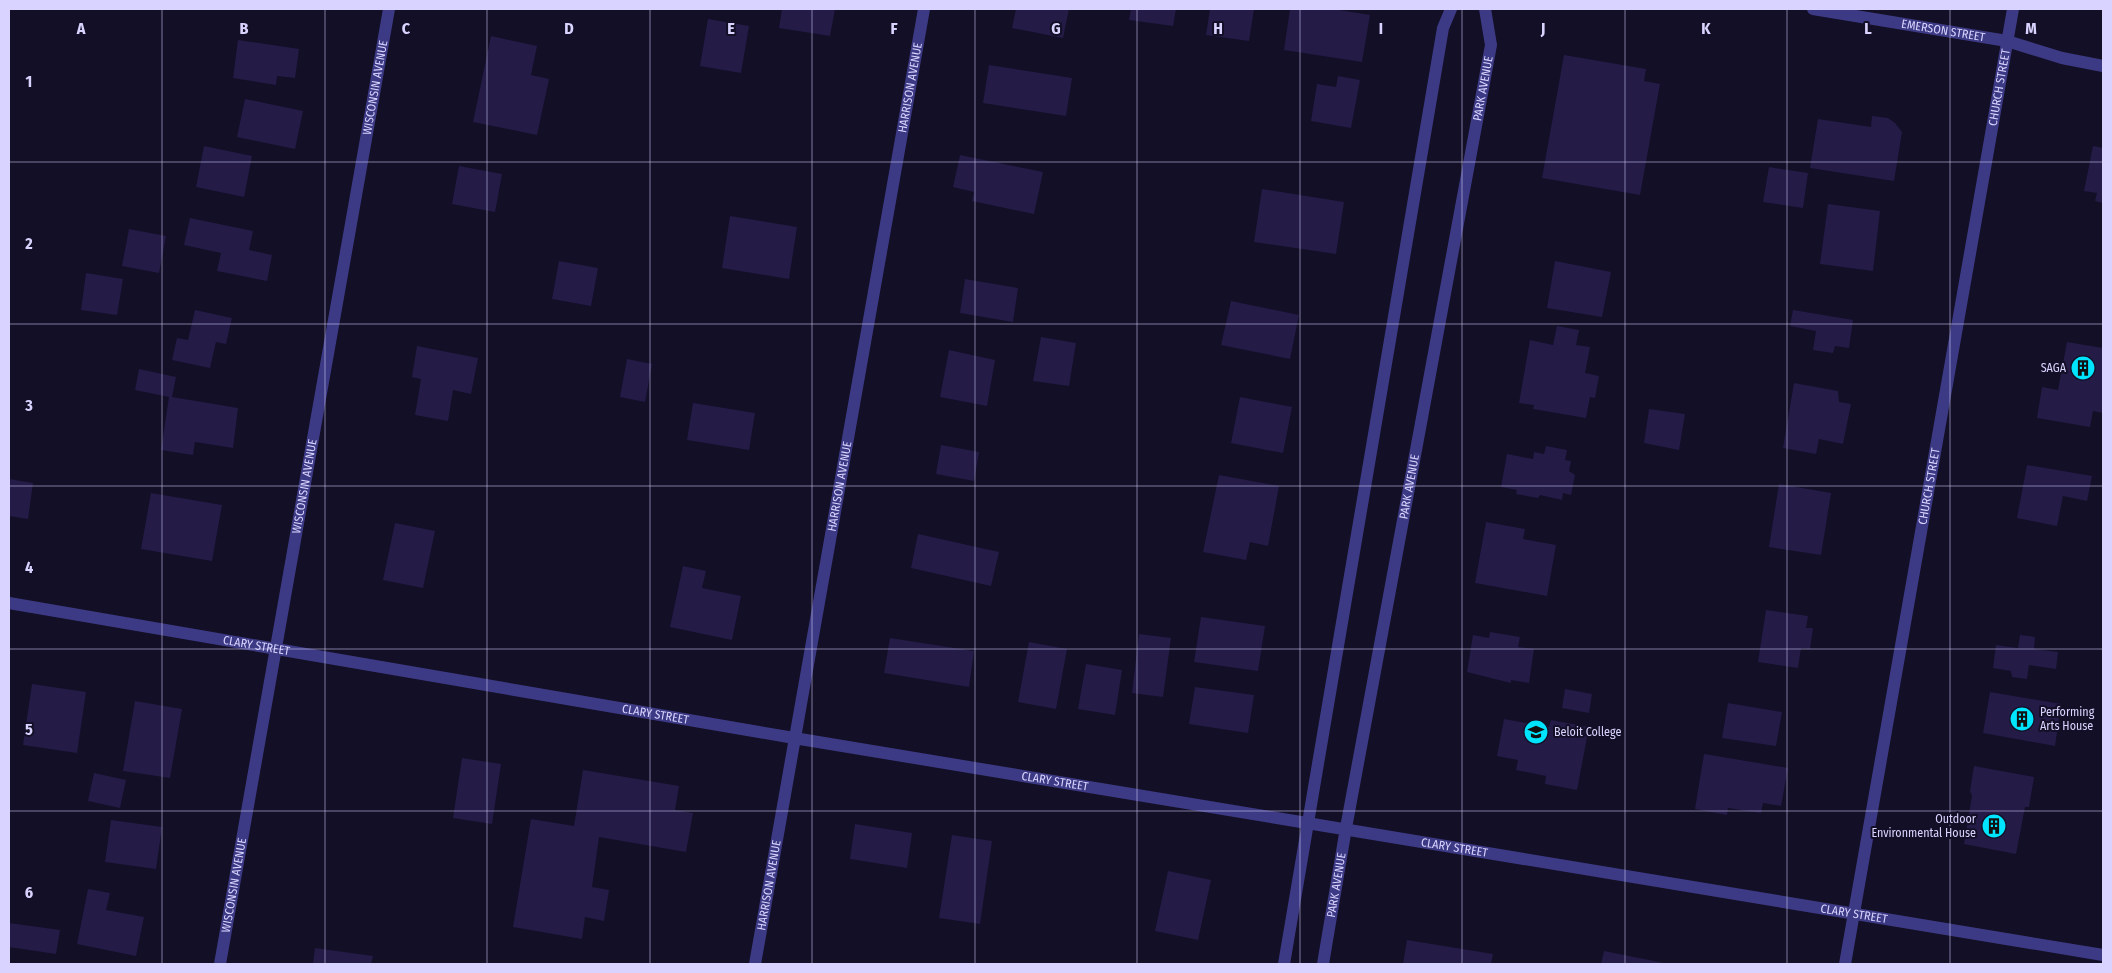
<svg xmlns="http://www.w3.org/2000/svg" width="2112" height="973" font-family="'Fira Sans Condensed',sans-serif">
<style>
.building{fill:#241b47}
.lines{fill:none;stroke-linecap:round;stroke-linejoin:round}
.minor{stroke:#3d3a85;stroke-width:12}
.grid{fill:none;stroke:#d9d4ff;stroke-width:1;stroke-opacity:0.55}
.labels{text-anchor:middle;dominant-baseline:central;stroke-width:4;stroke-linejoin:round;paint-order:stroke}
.street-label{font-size:12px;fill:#d9d4ff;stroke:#130f26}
.poi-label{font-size:12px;fill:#d9d4ff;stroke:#130f26;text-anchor:end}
.grid-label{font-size:16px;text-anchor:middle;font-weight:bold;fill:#d9d4ff;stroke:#130f26;stroke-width:4;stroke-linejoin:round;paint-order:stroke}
</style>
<rect width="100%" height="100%" fill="#130f26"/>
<path class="building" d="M782 9H835L830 36 779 28Z
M1016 9H1069L1063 38 1012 28Z
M1131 9H1176L1173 26 1129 20Z
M1210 9H1254L1249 41 1206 35Z
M1290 9H1333L1370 15 1362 62 1284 50Z
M708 19 749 26 741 73 700 66Z
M491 36 537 46 531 75 549 79 537 135 473 122Z
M238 40 299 49 295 78 277 76 276 85 233 78Z
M1564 55 1646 69 1644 81 1660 84 1640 195 1542 178Z
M989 65 1072 78 1066 116 983 103Z
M1338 76 1360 80 1351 128 1311 121 1317 84 1336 87Z
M245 99 303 111 295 149 237 137Z
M1872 116 1888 118 1895 123 1902 132 1894 181 1810 168 1818 119 1871 127Z
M204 146 252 156 244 197 196 187Z
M2093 146 2103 148V203L2095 201 2097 193 2084 191Z
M960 155 1043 172 1034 214 972 201 974 192 953 187Z
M459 166 502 174 495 212 452 204Z
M1769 167 1808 173 1803 208 1763 202Z
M1262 189 1344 202 1336 254 1254 242Z
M1828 204 1880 211 1873 271 1820 264Z
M730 216 797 227 789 279 722 268Z
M190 218 253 231 249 250 272 255 267 281 217 271 221 253 184 245Z
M129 229 166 236 159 273 122 266Z
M559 261 598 268 591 306 552 299Z
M1555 261 1611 272 1602 317 1547 308Z
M86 273 123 279 117 315 81 310Z
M965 279 1018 288 1013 322 960 313Z
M1231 301 1299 315 1290 359 1221 345Z
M195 310 232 318 226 344 216 342 210 368 172 360 177 338 188 340Z
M1793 310 1853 320 1849 348 1835 346 1833 353 1813 350 1816 331 1790 326Z
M1557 326 1579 330 1576 345 1590 347 1585 373 1599 376 1595 398 1590 397 1586 418 1533 409 1534 405 1519 403 1530 340 1553 345Z
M1041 337 1076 343 1069 386 1033 381Z
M2067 342 2103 348V413L2093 411 2090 427 2037 418 2042 387 2058 390Z
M417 346 478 358 471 394 453 390 448 421 415 415 421 379 412 377Z
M949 350 995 360 987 406 940 397Z
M627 359 652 364 645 402 620 397Z
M139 369 176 377 172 397 238 408 233 448 195 442 193 455 161 450 169 397 135 390Z
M1794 383 1838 391 1839 402 1851 404 1843 444 1819 439 1816 454 1783 448Z
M1240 397 1292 407 1283 453 1231 443Z
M693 403 755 413 749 450 687 440Z
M1649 409 1685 414 1679 450 1644 443Z
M941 445 979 452 974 481 936 474Z
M1546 446 1567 450 1565 460 1571 461 1569 471 1575 475 1571 495 1563 493 1562 500 1540 495 1538 498 1516 494 1517 490 1501 487 1507 454 1533 459 1534 452 1544 454Z
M2027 465 2092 476 2087 501 2063 496 2057 526 2017 518Z
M1219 475 1279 486 1268 546 1250 542 1246 560 1203 552Z
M9 479 33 483 28 519 9 516Z
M1779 484 1831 493 1821 555 1769 547Z
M151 493 222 505 212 561 141 549Z
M1486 522 1525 529 1523 539 1556 545 1547 596 1475 583Z
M395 523 435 531 423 588 383 580Z
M918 534 999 552 991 586 911 568Z
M683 566 706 571 702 588 741 596 732 640 670 627Z
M1766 610 1808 616 1806 628H1813L1810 649 1801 648 1798 668 1758 662Z
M1201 617 1265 626 1258 671 1194 662Z
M1490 632 1520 637 1518 647 1534 649 1529 683 1511 680V683L1467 672 1473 635 1489 638Z
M1139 634 1171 638 1163 697 1132 693Z
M2020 635 2035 637 2034 649 2058 652 2056 669 2029 665 2027 679 2012 677 2011 671 1993 668 1996 645 2018 648Z
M890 638 974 651 969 687 884 673Z
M1029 642 1067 649 1056 709 1018 702Z
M1086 664 1122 670 1115 715 1078 709Z
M32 684 86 692 77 753 23 745Z
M1195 687 1254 695 1248 733 1189 724Z
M1565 689 1592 694 1589 713 1562 708Z
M1990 692 2061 704 2055 746 1983 733Z
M135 701 182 709 170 778 123 771Z
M1728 703 1782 712 1776 746 1722 738Z
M1504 719 1549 727 1551 720 1589 727 1577 790 1545 784 1546 776 1516 770 1518 760 1497 756Z
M1704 754 1788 768 1781 806 1763 803 1761 813 1728 808 1727 815 1695 809Z
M462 758 501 764 492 824 453 818Z
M1974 766 2034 777 2029 807H2025L2016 854 1964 844 1972 796 1970 791Z
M583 770 679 786 675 810 693 813 686 852 599 837 592 887 609 890 604 921 585 917 582 939 513 927 531 819 574 826Z
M94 773 126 780 120 808 88 801Z
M111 820 162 827 156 869 105 862Z
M855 824 912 833 907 868 850 859Z
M952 835 992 841 980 924 939 918Z
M1168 871 1211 880 1198 940 1155 931Z
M88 889 110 893 106 910 144 917 136 956 77 944Z
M9 923 60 930 56 954 9 947Z
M1407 940 1493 954 1491 964H1403Z
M315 948 373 956 371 964H313Z
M1604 951 1664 963V964H1601Z"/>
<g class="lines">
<g class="minor">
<path id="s1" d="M1813 9 2007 41 2062 58 2103 66"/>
<path id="s2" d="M9 603 794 738 2103 955"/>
<path id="s3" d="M220 964 389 9"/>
<path id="s4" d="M755 964 924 9"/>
<path d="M1284 964 1443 28 1451 9"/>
<path id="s5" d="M1323 964 1346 828 1491 45 1485 9"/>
<path id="s6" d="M1845 964 2013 9"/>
</g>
</g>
<path class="grid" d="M162 9V964M325 9V964M487 9V964M650 9V964M812 9V964M975 9V964M1137 9V964M1300 9V964M1462 9V964M1625 9V964M1787 9V964M1950 9V964M9 162H2103M9 324H2103M9 486H2103M9 649H2103M9 811H2103"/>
<defs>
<symbol id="building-disc" viewBox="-11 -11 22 22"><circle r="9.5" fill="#00e5ff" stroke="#130f26"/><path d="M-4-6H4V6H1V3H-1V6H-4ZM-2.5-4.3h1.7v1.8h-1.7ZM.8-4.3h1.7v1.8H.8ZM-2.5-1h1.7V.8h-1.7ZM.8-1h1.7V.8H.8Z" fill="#111"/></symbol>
<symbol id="university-disc" viewBox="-11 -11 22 22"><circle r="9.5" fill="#00e5ff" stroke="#130f26"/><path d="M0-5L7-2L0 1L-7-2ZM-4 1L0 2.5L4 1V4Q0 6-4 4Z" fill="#111"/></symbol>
</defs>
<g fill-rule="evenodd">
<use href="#building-disc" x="2069" y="354" width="28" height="28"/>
<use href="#building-disc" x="2008" y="705" width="28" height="28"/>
<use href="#university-disc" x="1522" y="718" width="28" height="28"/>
<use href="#building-disc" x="1980" y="812" width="28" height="28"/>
</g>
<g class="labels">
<g class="street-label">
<text stroke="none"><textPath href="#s1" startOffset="132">EMERSON STREET</textPath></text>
<text stroke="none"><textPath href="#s3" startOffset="890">WISCONSIN AVENUE</textPath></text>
<text stroke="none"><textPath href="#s4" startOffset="890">HARRISON AVENUE</textPath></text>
<text stroke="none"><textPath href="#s5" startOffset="890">PARK AVENUE</textPath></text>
<text stroke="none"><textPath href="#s6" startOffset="890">CHURCH STREET</textPath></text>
<text stroke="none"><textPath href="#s4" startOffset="485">HARRISON AVENUE</textPath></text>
<text stroke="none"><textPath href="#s5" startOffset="485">PARK AVENUE</textPath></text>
<text stroke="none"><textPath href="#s6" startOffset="485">CHURCH STREET</textPath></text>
<text stroke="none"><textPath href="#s3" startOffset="485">WISCONSIN AVENUE</textPath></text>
<text stroke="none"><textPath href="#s2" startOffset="251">CLARY STREET</textPath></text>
<text stroke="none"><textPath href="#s2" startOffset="656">CLARY STREET</textPath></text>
<text stroke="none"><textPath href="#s2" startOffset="1061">CLARY STREET</textPath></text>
<text stroke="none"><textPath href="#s2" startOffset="1466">CLARY STREET</textPath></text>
<text stroke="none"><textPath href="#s3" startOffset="80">WISCONSIN AVENUE</textPath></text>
<text stroke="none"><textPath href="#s4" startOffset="80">HARRISON AVENUE</textPath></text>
<text stroke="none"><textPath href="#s5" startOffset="80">PARK AVENUE</textPath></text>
<text stroke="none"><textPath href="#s2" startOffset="1871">CLARY STREET</textPath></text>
</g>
<g class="poi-label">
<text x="2066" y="368">SAGA</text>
<text x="2040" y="712" text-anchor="start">Performing<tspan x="2040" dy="14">Arts House</tspan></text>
<text x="1554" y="732" text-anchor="start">Beloit College</text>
<text x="1976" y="819">Outdoor<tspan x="1976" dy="14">Environmental House</tspan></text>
</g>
</g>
<g class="grid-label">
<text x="81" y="34">A</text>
<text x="244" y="34">B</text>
<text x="406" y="34">C</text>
<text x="569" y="34">D</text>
<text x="731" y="34">E</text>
<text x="894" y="34">F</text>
<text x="1056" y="34">G</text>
<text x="1218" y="34">H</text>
<text x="1381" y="34">I</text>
<text x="1543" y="34">J</text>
<text x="1706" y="34">K</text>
<text x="1868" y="34">L</text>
<text x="2031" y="34">M</text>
<text x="29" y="87">1</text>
<text x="29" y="249">2</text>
<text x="29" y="411">3</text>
<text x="29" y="573">4</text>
<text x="29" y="735">5</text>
<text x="29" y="898">6</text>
</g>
<rect width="2112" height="973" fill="none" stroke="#d9d4ff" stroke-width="20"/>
</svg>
